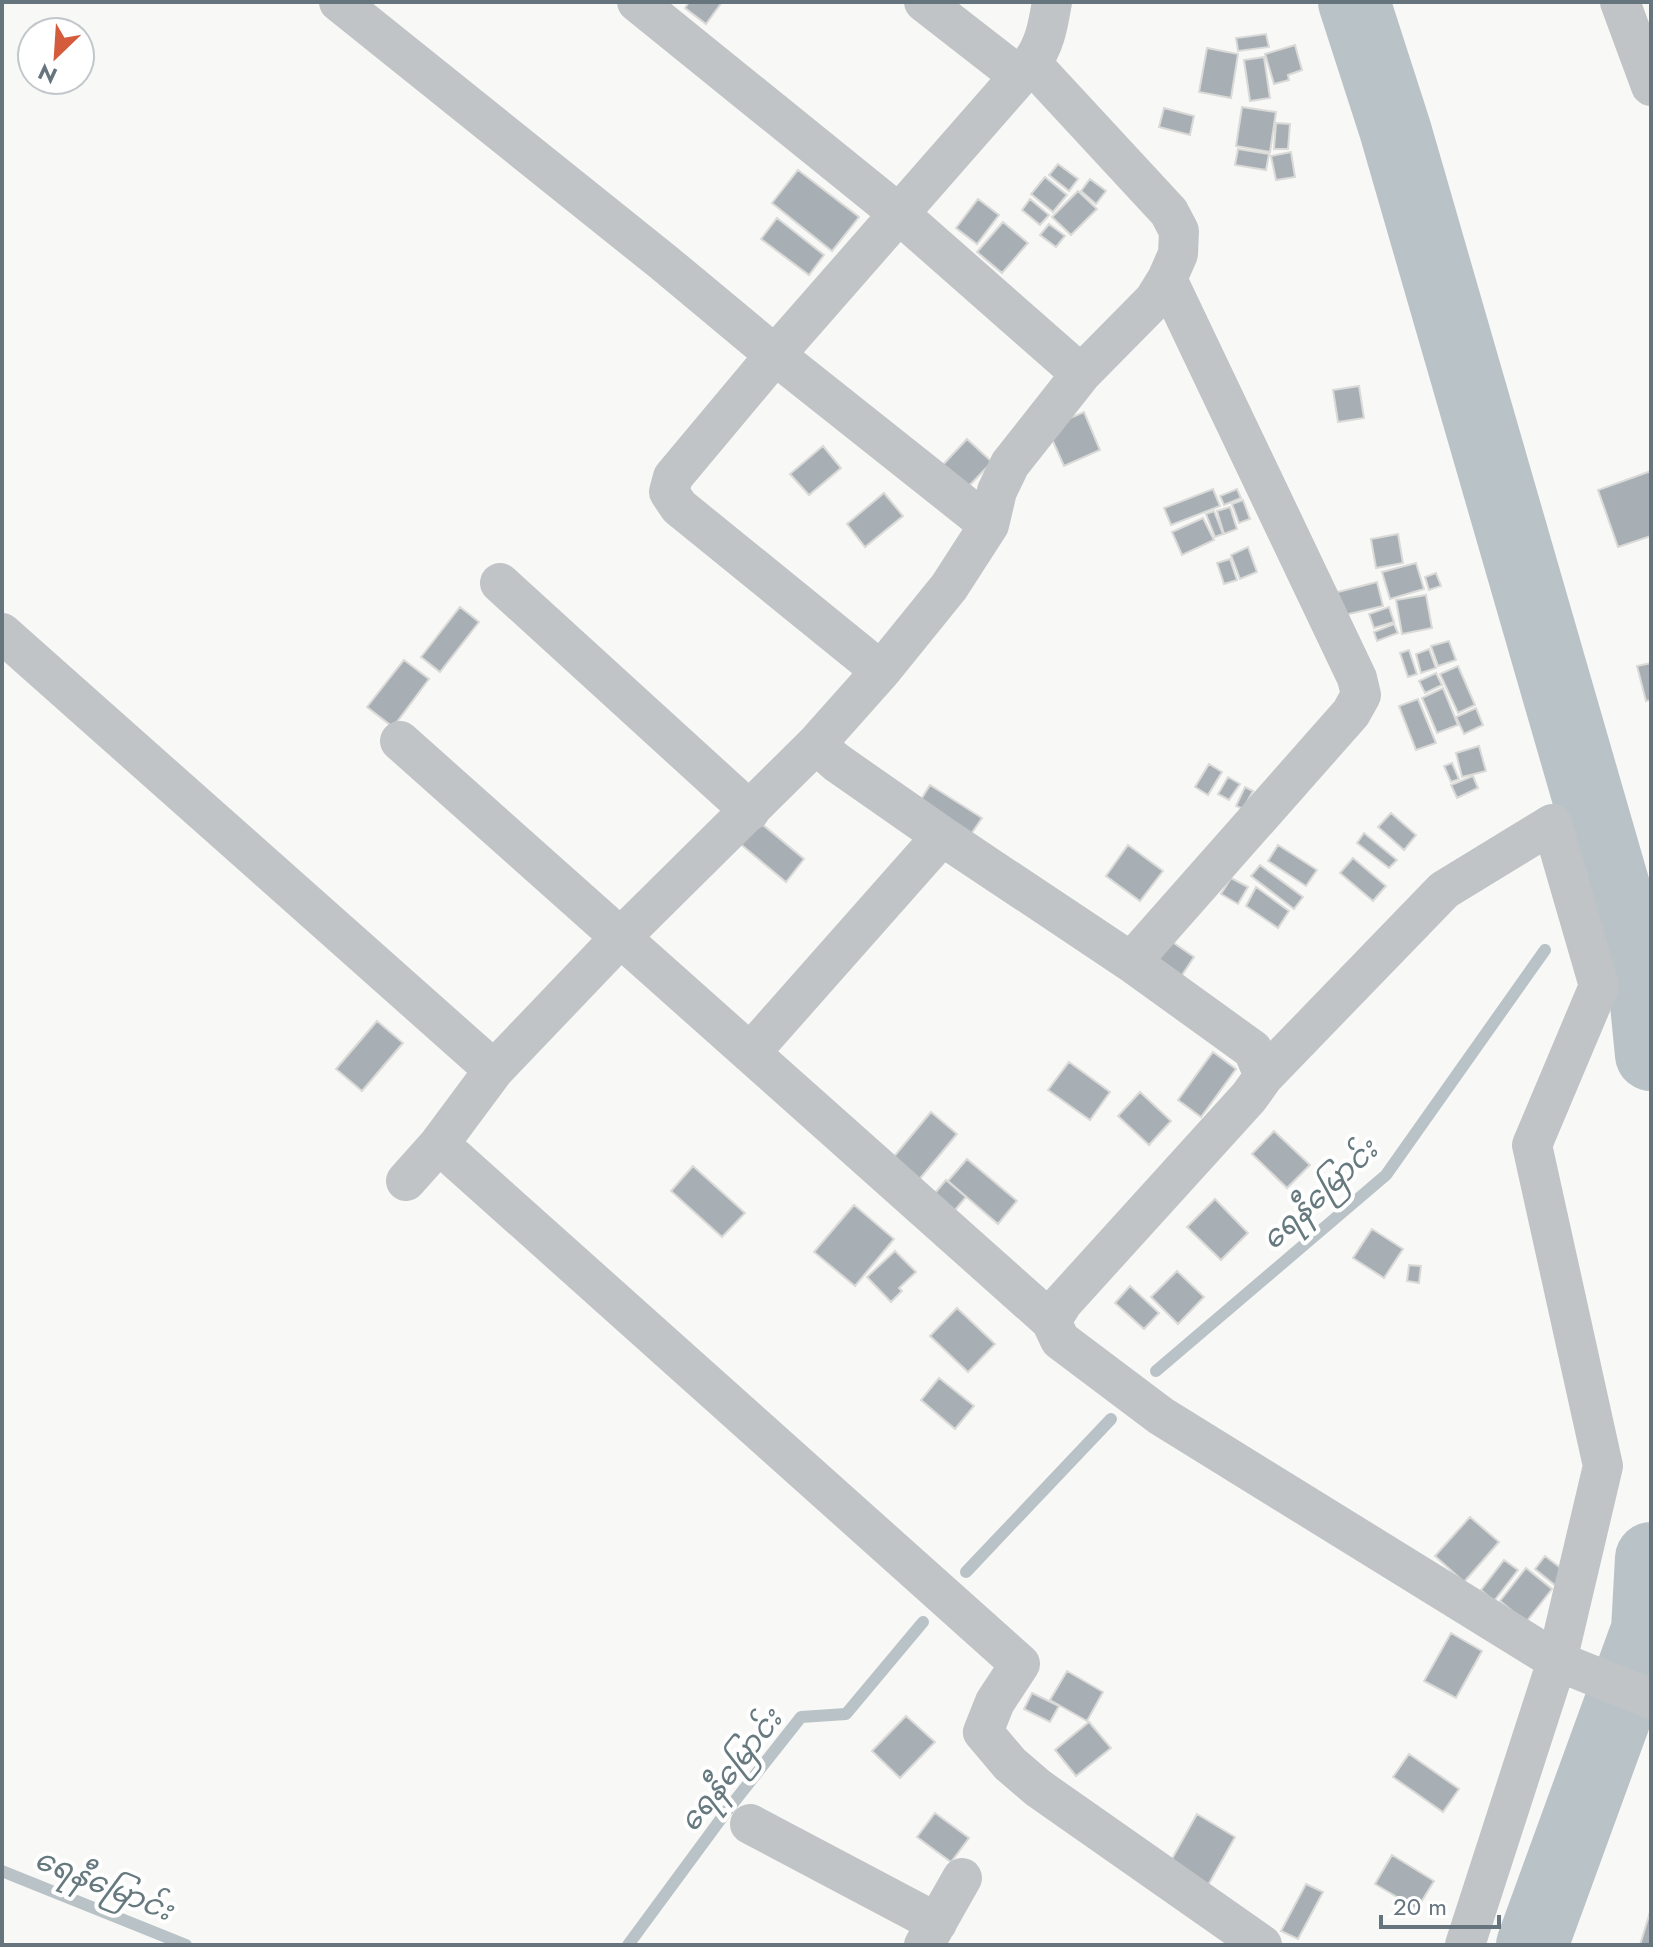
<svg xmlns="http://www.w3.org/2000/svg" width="1653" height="1947" font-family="Jost,'Noto Sans Myanmar',sans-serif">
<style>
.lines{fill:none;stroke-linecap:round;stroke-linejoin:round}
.stream{stroke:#b9c3c7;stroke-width:12}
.river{stroke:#b9c3c7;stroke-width:72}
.building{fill:#a8afb4;stroke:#dadad8;stroke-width:2}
.street{stroke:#c0c4c7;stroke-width:40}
.labels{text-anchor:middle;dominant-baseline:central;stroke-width:8;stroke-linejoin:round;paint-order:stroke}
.water-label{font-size:30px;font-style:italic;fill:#66797f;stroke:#fff}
</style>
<rect width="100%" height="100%" fill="#f8f8f6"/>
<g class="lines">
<path class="stream" d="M1588 896 1609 869
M1156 1371 1386 1175 1545 950
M966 1572 1111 1419
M2 1871 186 1945
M628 1945 726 1812 801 1717 846 1714 923 1622"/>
<path class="river" d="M1354 2 1395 129 1645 994 1651 1055
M1532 1945 1647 1630 1651 1558"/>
</g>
<path class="building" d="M689 2H722L706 24 685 8Z
M1266 34 1269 47 1238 51 1236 38Z
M1295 45 1302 70 1288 75 1289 80 1274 84 1265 54Z
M1207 48 1238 54 1231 98 1199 92Z
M1264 57 1270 98 1250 101 1244 60Z
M1242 107 1276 112 1270 152 1236 146Z
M1164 108 1194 116 1190 135 1159 127Z
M1276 123 1290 124 1288 149H1274Z
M1238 149 1269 154 1266 170 1235 165Z
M1291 152 1295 177 1276 180 1271 156Z
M1058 164 1078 179 1069 191 1049 175Z
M798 170 859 217 832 251 772 203Z
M1045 177 1067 195 1053 212 1031 194Z
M1090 179 1106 191 1096 204 1081 191Z
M1078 191 1097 209 1071 235 1052 217Z
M978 199 999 215 977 244 956 228Z
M1030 199 1049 215 1040 225 1022 210Z
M777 218 824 255 809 275 761 239Z
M1003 222 1028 243 1002 273 977 252Z
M1049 224 1065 236 1056 247 1040 235Z
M1359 386 1364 418 1338 422 1333 390Z
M1084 412 1100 450 1064 466 1047 428Z
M967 439 992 462 963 492 939 469Z
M823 446 841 468 809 495 790 474Z
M1651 471V536L1618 547 1598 490Z
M1213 489 1220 506 1171 525 1164 508Z
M1237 489 1241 498 1224 505 1220 496Z
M884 493 903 516 865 547 847 524Z
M1243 500 1250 519 1239 523 1232 504Z
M1230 507 1237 529 1224 534 1217 511Z
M1214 511 1223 534 1215 537 1206 514Z
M1203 518 1214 540 1182 555 1172 532Z
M1398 534 1403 563 1376 568 1371 539Z
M1248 547 1257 572 1240 579 1231 555Z
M1230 559 1237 580 1224 584 1217 563Z
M1416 563 1424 589 1390 599 1382 572Z
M1436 573 1441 586 1429 590 1425 577Z
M1377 582 1383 606 1336 617 1330 594Z
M1426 595 1432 628 1402 634 1396 600Z
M460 607 479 622 440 672 421 657Z
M1389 607 1394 622 1374 628 1369 614Z
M1394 624 1398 633 1377 641 1374 632Z
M1449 641 1456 660 1438 666 1431 646Z
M1429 649 1436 668 1421 673 1416 654Z
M1409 650 1417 674 1408 677 1400 653Z
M404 660 429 679 393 727 367 707Z
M1651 663V700L1646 701 1637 666Z
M1458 666 1475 705 1458 713 1440 674Z
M1436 673 1442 685 1425 693 1419 681Z
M1443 688 1458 725 1437 733 1422 698Z
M1418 699 1436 743 1416 750 1399 706Z
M1476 708 1483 725 1464 734 1456 717Z
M1479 746 1486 771 1462 777 1456 753Z
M1452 763 1459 779 1451 782 1444 766Z
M1209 764 1222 772 1208 795 1195 787Z
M1473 776 1478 788 1457 798 1451 785Z
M1228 777 1240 784 1229 800 1218 794Z
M930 785 982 818 965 843 914 811Z
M1245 787 1253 791 1243 809 1236 806Z
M1391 813 1416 835 1404 850 1378 827Z
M757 820 804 859 786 882 738 842Z
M1364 833 1397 860 1389 868 1357 843Z
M1128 845 1163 871 1140 901 1106 876Z
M1278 845 1317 870 1306 886 1268 861Z
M1353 858 1386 886 1373 901 1340 873Z
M1260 865 1303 897 1294 909 1251 876Z
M1231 878 1248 887 1238 904 1221 894Z
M1256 887 1289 911 1278 928 1246 906Z
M1168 939 1194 957 1178 981 1152 965Z
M377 1021 403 1043 362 1091 336 1069Z
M1213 1052 1236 1069 1201 1117 1178 1100Z
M1069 1062 1110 1092 1090 1120 1048 1090Z
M1140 1092 1171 1121 1149 1145 1118 1116Z
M931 1112 957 1134 913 1187 887 1165Z
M1274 1131 1310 1165 1287 1188 1252 1154Z
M967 1159 1017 1201 998 1224 948 1181Z
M693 1166 745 1213 722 1237 671 1191Z
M946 1180 966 1197 950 1216 930 1199Z
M1215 1199 1248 1233 1221 1260 1187 1227Z
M854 1205 894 1239 855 1286 814 1252Z
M1372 1229 1403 1249 1384 1278 1353 1258Z
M895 1251 916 1272 899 1288 902 1291 891 1302 867 1277Z
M1409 1265 1421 1266 1419 1283 1407 1281Z
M1177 1271 1204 1297 1178 1324 1151 1297Z
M1130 1286 1159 1313 1144 1329 1115 1303Z
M957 1308 995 1344 968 1372 930 1336Z
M939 1378 974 1406 955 1429 921 1400Z
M1470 1517 1499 1542 1464 1582 1435 1556Z
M1545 1556 1567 1573 1556 1586 1535 1569Z
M1504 1560 1518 1570 1494 1601 1481 1590Z
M1526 1568 1552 1589 1526 1622 1500 1601Z
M1451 1633 1482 1651 1456 1698 1424 1681Z
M1067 1671 1103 1692 1087 1721 1050 1700Z
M1032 1693 1059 1706 1050 1722 1024 1709Z
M906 1716 935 1742 900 1778 872 1751Z
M1089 1722 1111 1748 1076 1776 1055 1750Z
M1409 1754 1459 1789 1443 1812 1393 1777Z
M935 1813 969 1838 951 1862 917 1837Z
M1197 1814 1235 1837 1207 1887 1168 1866Z
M1392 1855 1434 1881 1417 1909 1375 1884Z
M1306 1884 1323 1892 1298 1939 1281 1931Z
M1650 1912 1651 1945H1640Z"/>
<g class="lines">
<path class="street" d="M339 2 662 261 775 355 1031 63C1045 45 1048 25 1052 2
M637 2 898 213 1081 374
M924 2 1019 76
M1620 2 1651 86
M500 583 750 811
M2 633 494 1070
M881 671 679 507 669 492 673 477 775 355 989 525
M400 741 1051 1321 1060 1340 1161 1416 1557 1661 1651 1699
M816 744 836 762 942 836 1131 962 1253 1050 1264 1076
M1131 962 1351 713 1361 695 1357 678 1167 279
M750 1053 942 836
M439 1144 1020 1664 995 1702 983 1732 1010 1764 1038 1788 1262 1945
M406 1181 439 1144 494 1070 620 938 816 744 881 671 949 587 989 525 997 491 1010 464 1081 374 1154 300 1167 279 1178 254 1179 231 1169 212 1031 63
M1051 1321 1063 1302 1249 1097 1264 1076 1444 890 1552 824 1599 986 1532 1145 1603 1466 1557 1661 1465 1945
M750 1824 937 1923
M924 1945 962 1878"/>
</g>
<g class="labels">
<g class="water-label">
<text transform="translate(1319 1194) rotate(-43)">ရေနီမြောင်း</text>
<text transform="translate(730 1770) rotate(-52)">ရေနီမြောင်း</text>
<text transform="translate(104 1884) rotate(22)">ရေနီမြောင်း</text>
</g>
</g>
<rect width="1653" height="1947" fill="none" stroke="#66747e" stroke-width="8"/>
<g transform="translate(56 56) rotate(205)"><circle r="38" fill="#ffffff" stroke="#c2c7cb" stroke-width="2"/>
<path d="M0-6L14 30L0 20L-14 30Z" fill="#d45b3b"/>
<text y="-12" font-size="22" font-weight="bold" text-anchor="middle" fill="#66747e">N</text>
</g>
<path d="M1381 1915v12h118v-12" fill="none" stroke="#66747e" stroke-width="4"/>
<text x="1393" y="1915" font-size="24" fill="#66747e" stroke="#ffffff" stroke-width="6" paint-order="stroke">20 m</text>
</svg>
